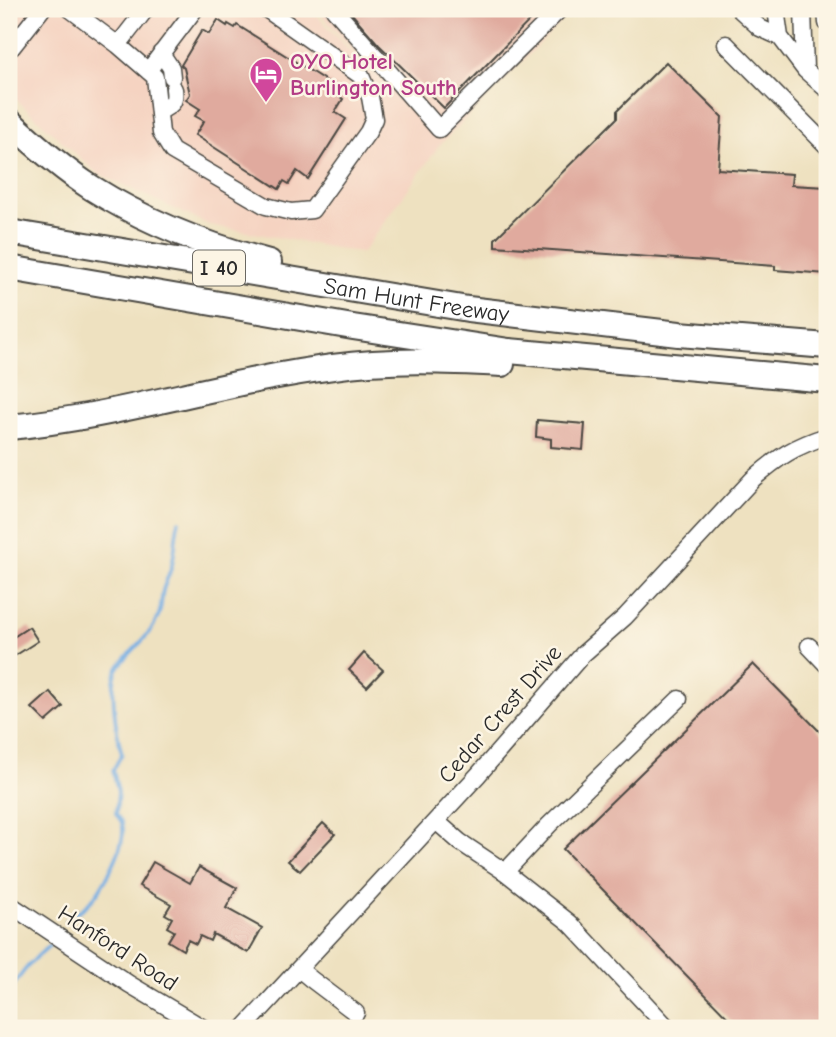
<svg xmlns="http://www.w3.org/2000/svg" width="836" height="1037" font-family="'Comic Neue',sans-serif">
<style>
.built{fill:#f5d3c1}
.lines{fill:none;stroke-linecap:round;stroke-linejoin:round}
.stream{stroke:#74aee4;stroke-width:3.5}
.building{fill:#e0aa9e}
.minor-casing{stroke:#484641;stroke-width:19}
.highway-casing{stroke:#484641;stroke-width:28}
.minor{stroke:#fff;stroke-width:16}
.highway{stroke:#fff;stroke-width:24}
.labels{text-anchor:middle;dominant-baseline:central;stroke-width:5;stroke-linejoin:round;paint-order:stroke}
.shield{fill:#fcf5e5;stroke:#6a6863;stroke-width:2}
.shield-label{font-size:21px;font-weight:bold;fill:#2b2b2b}
.hotel-label{font-size:23px;font-weight:bold;fill:#b23c85;stroke:#fcf5e5;text-anchor:start}
.street-label{font-size:23px;fill:#2b2b2b;stroke:#fcf5e5}
</style>
<rect width="100%" height="100%" fill="#fcf5e5"/>
<filter id="ink" filterUnits="userSpaceOnUse"><feTurbulence type="fractalNoise" baseFrequency=".0143" numOctaves="2"/><feDisplacementMap in="SourceGraphic" scale="14" xChannelSelector="R" yChannelSelector="G"/><feConvolveMatrix kernelMatrix="1 2 1 2 8 2 1 2 1" color-interpolation-filters="sRGB"/></filter>
<filter id="wash" filterUnits="userSpaceOnUse"><feTurbulence type="fractalNoise" baseFrequency=".00686" numOctaves="4" result="noise"/><feDisplacementMap in="SourceGraphic" scale="28" xChannelSelector="R" yChannelSelector="G"/><feGaussianBlur stdDeviation="1.57" result="paint"/><feColorMatrix in="noise" values="0 0 0 0 0 0 0 0 0 0 0 0 0 0 0 0 0 1.4 0 .05"/><feComposite in="paint" operator="in"/></filter>
<g filter="url(#wash)">
<rect width="100%" height="100%" fill="#eee1c0"/>
<path class="built" d="M9 9H311L407 112 316 9H574L439 146 362 253 209 225 97 173 9 93Z"/>
<g class="lines">
<path class="stream" d="M66 921C73 915 81 910 88 904 102 891 124 849 123 829 123 822 120 819 116 814L118 792 113 770 122 754C117 736 108 684 118 668 130 650 150 638 158 617 162 608 161 599 163 590 166 580 172 570 173 559 176 546 175 534 179 521
M9 993C20 973 33 959 50 945"/>
</g>
<g id="blocks">
<path class="building" d="M357 9H541L444 108 379 45 352 14Z
M218 20 227 26 228 24 235 28 237 25 342 91 339 96 343 99 335 112 346 119 308 179 297 171 289 184 284 181 279 189 195 135 204 121 195 116 200 109 186 100 190 94 184 68 181 65 202 30 209 34Z
M666 62 722 117 718 169 792 174 791 185 827 187V274L775 270V266L495 246V239L617 118V111Z
M537 420 585 424 583 450 551 447V439L536 437Z
M29 627 38 641 13 657 9 652V640Z
M364 653 383 670 367 687 349 670Z
M753 664 827 739V1028H738L563 849Z
M50 692 63 707 46 722 32 708Z
M323 823 335 834 300 871 288 861Z
M153 862 190 883 199 867 237 888 226 908 262 928 248 953 213 934 210 941 200 936 196 944 188 940 183 950 168 941 174 931 167 927 172 918 165 914 171 904 139 886Z"/>
</g>
</g>
<g filter="url(#ink)">
<use href="#blocks" fill-opacity="0" stroke="#484641" stroke-width="2"/>
<g class="lines">
<defs>
<path id="minor" d="M70 9 118 45 155 77 161 133 172 151 266 206 291 212 312 210 368 132 374 119 370 97 361 76 266 9
M334 9 439 129 560 9
M739 9 760 28 780 37 805 70 824 87 827 85
M776 9 780 37
M803 9 805 70
M826 9 827 23
M726 44 827 146
M9 45 12 47 42 9
M118 45 146 9
M161 53 171 68 172 77
M148 71 195 9
M159 112C171 105 176 104 174 89
M809 646 827 665
M436 821 460 842 505 872 570 923 668 1028
M505 872 549 825 679 699
M9 904 129 984 203 1028
M299 969 311 979 356 1013
M244 1028 478 775 583 654 625 617 753 479C778 457 795 446 827 436"/>
<g id="highway">
<path d="M9 121C35 145 62 169 92 188 146 222 208 246 269 262"/>
<path id="s1" d="M9 232 468 309 679 334 827 346"/>
<path d="M9 268 353 327 509 351 827 380"/>
<path d="M9 427C118 417 224 381 333 367 389 359 445 361 502 364"/>
</g>
</defs>
<use href="#minor" class="minor-casing"/>
<use href="#highway" class="highway-casing"/>
<use href="#minor" class="minor"/>
<use href="#highway" class="highway"/>
</g>
</g>
<defs>
<symbol id="hotel-pin" viewBox="-11 -11 22 30"><path d="M0 17L-7.5 6A9.5 9.5 0 1 1 7.5 6Z" fill="#d1479c" stroke="#fcf5e5"/><path d="M-6-4.5h1.5V1H6V5H4.5V3h-9V5H-6ZM-4 0a1.8 1.8 0 1 1 3.6 0ZM.5 0V-2.5h3Q6-2.5 6 0Z" fill="#fff"/></symbol>
</defs>
<g fill-rule="evenodd">
<use href="#hotel-pin" x="247" y="55" width="38" height="52"/>
</g>
<g class="labels">
<rect class="shield" x="193" y="250.5" width="52" height="35" rx="5"/>
<g class="shield-label">
<text x="219" y="268">I 40</text>
</g>
<g class="hotel-label">
<text x="290" y="61">OYO Hotel<tspan x="290" dy="26">Burlington South</tspan></text>
</g>
<g class="street-label">
<text stroke="none"><textPath href="#s1" startOffset="413">Sam Hunt Freeway</textPath></text>
<text transform="translate(500 714) rotate(-49)">Cedar Crest Drive</text>
<text transform="translate(118 948) rotate(33)">Hanford Road</text>
</g>
</g>
<rect width="836" height="1037" fill="none" stroke="#fcf5e5" stroke-width="35"/>
</svg>
